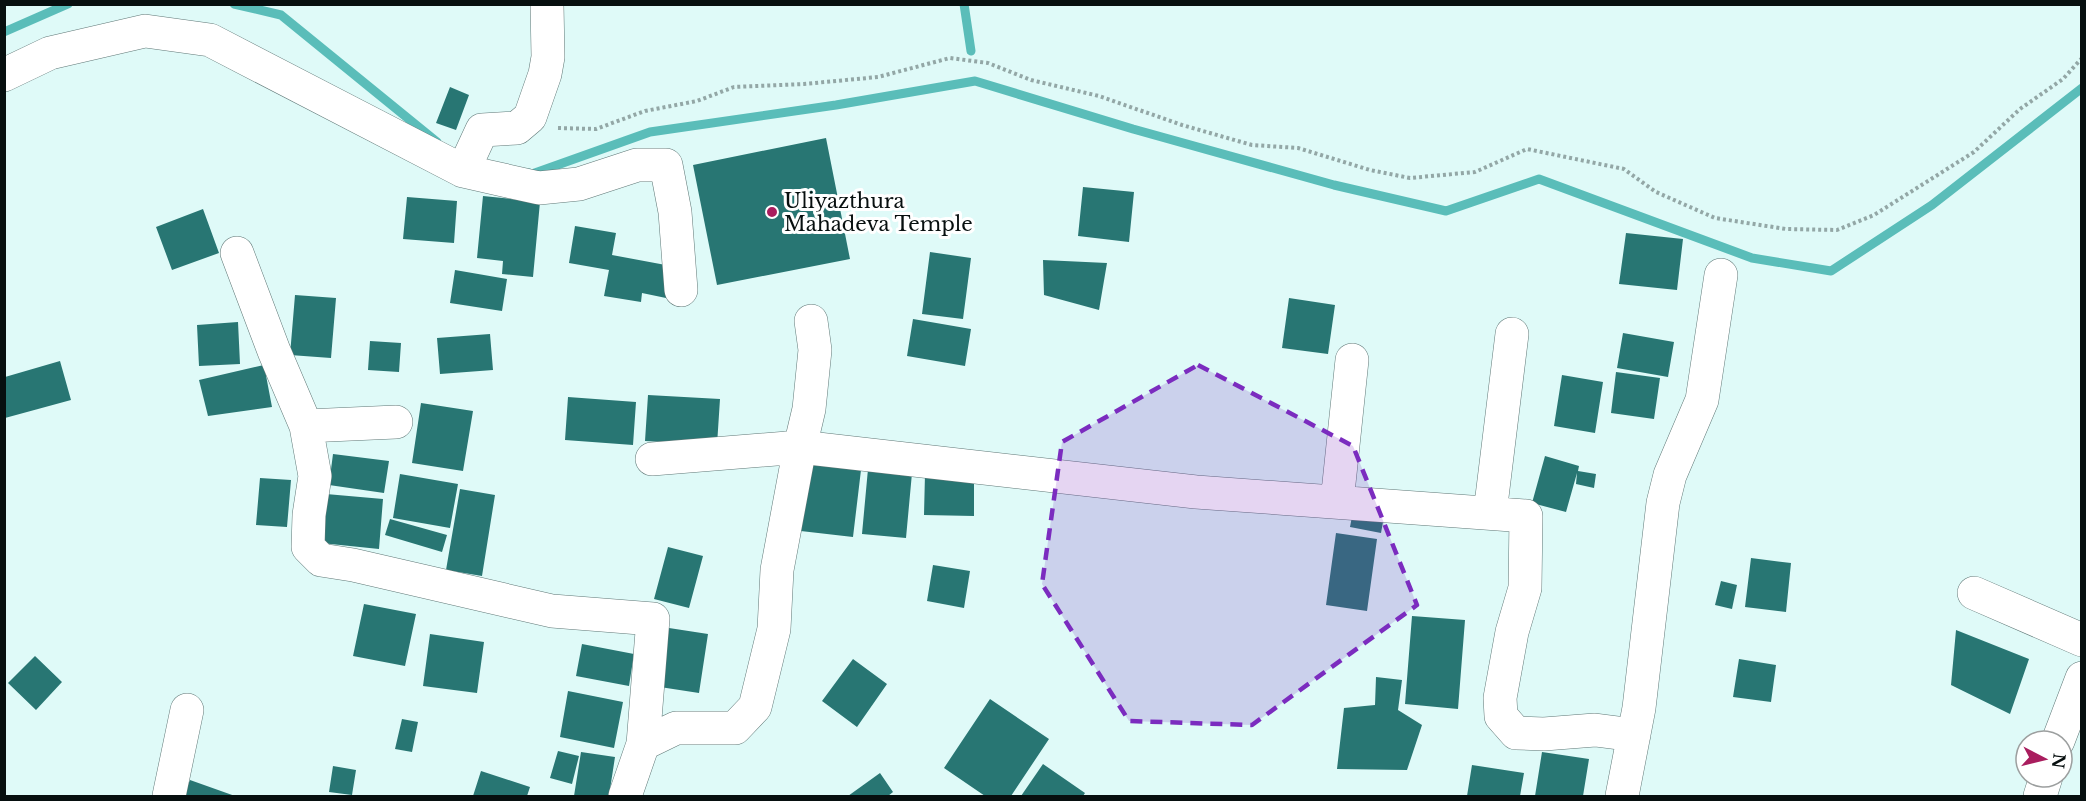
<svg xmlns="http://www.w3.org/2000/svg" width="2086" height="801" font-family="'Libre Baskerville',serif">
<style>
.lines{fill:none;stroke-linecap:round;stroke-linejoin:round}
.stream{stroke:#5abdb9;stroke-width:9}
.building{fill:#287673}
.minor-casing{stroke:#607877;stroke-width:34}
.path{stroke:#93a7a6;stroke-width:4;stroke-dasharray:3 3;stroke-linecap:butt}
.minor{stroke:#fff;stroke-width:33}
.marked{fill:#7b2cbf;fill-opacity:0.2;stroke:#7b2cbf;stroke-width:4.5;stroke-dasharray:12 8;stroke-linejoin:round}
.poi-dot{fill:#a91d5e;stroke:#fff;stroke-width:2}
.labels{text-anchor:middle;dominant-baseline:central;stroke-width:6;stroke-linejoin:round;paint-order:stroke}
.poi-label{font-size:20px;fill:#070f0f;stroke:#fff;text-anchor:start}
</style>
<rect width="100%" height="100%" fill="#dffaf8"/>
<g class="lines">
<path class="stream" d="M234 4 281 15 437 142
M964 4 971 51
M4 32 68 4
M529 173 532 174 650 132 836 105 975 81 1133 129 1334 185 1446 211 1539 179 1752 258 1831 271 1932 205 2082 88"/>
</g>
<path class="building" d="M450 87 469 95 456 130 436 123Z
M826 138 850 259 717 285 693 165Z
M1083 187 1134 192 1129 242 1078 236Z
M483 196 540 202 533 277 502 274 503 261 477 258Z
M407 197 457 201 454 243 403 239Z
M203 209 219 253 172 270 156 227Z
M575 226 616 233 612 255 671 266 666 298 642 293 641 302 604 296 609 270 569 263Z
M1626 233 1683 239 1677 290 1619 284Z
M930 252 971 258 963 319 922 314Z
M1043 260 1107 263 1099 310 1044 295Z
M455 270 507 279 502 311 450 303Z
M295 295 336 298 331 358 290 355Z
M1289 298 1335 305 1328 354 1282 348Z
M913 319 971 329 965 366 907 356Z
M238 322 240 364 199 366 197 325Z
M1623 333 1674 342 1668 377 1617 368Z
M490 334 493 370 440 374 437 338Z
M370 341 401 343 399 372 368 370Z
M60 361 71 400 5 418V377Z
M264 365 272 407 208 416 199 380Z
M1616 372 1660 378 1654 419 1611 413Z
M1562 375 1603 382 1595 433 1554 426Z
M648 395 720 399 717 445 645 441Z
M568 397 636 402 633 445 565 440Z
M421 403 473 411 463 471 412 463Z
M333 454 389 461 384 493 329 485Z
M1545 456 1579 466 1578 471 1596 474 1594 488 1576 484 1577 473 1566 512 1532 503Z
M800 462 861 470 853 537 792 530Z
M868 469 912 473 906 538 862 534Z
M400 474 458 484 450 528 393 518Z
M925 474 974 476V516L924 515Z
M260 478 291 480 287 527 256 525Z
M460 489 495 495 482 576 446 570Z
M326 494 383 499 379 549 321 543Z
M1354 506 1385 511 1381 533 1350 527Z
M390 519 447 535 442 552 385 535Z
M1336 533 1377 539 1367 611 1326 605Z
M668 547 703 556 689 608 654 599Z
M1751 558 1791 563 1786 612 1745 607Z
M933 565 970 571 964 608 927 601Z
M1721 581 1737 585 1732 609 1715 605Z
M364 604 416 614 405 666 353 656Z
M1412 616 1465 620 1458 709 1405 704Z
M669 628 708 634 699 693 660 687Z
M1956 630 2029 659 2010 714 1951 685Z
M430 634 484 642 477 693 423 686Z
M582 644 634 654 629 686 576 676Z
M35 656 62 682 36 710 8 683Z
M853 659 887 684 857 727 822 701Z
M1739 659 1776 665 1771 702 1733 697Z
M1376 677 1402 680 1398 710 1422 725 1407 770 1337 769 1344 708 1375 705Z
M568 691 623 702 614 748 560 737Z
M990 699 1049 739 1011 796H985L944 768Z
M402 719 418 722 412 752 395 749Z
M558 751 579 756 572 784 550 778Z
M581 752 615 757 609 796H574Z
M1542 752 1589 759 1583 796H1535Z
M1043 764 1085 793 1083 796H1021Z
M1472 765 1524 773 1520 796H1467Z
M333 766 356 770 352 795 329 792Z
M481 771 530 787 527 796H473Z
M880 773 893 792 888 796H848Z
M190 780 235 796H183Z"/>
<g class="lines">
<defs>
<path id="minor" d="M4 75 50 53 145 31 210 40 463 171 539 188 579 184 637 165H666L675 212 681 290
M463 171 482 130 517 128 530 117 545 74 548 57 547 4
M237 253 274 351 306 426 315 476 309 515 308 547 321 560 353 565 552 611 653 619 643 744
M306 426 396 422
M652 459 800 447 1196 492 1526 516 1525 588 1512 632 1500 698 1501 716 1516 733 1544 734 1595 730 1634 735
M1337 502 1352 360
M1490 513 1512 334
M1974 593 2082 640
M2058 741 2082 678
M169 796 187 710
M625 796 643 744 676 728H735L755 707 774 629 777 570 800 447 809 409 815 350 811 321
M1622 796 1639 708 1663 503 1670 475 1702 400 1721 275
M2040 796 2046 777"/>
</defs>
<use href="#minor" class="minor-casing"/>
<path class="path" d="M558 128 596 129 645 111 697 101 734 87 804 84 878 77 950 58 988 63 1031 80 1099 96 1182 125 1252 145 1298 148 1370 170 1410 178 1475 172 1527 149 1624 169 1656 192 1715 218 1786 229 1837 230 1874 215 1974 152 2020 109 2063 79 2082 58"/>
<use href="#minor" class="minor"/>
</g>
<path class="marked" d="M1198 365 1353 446 1417 605 1252 725 1129 721 1042 584 1062 442Z"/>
<circle class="poi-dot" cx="772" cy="212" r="6"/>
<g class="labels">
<g class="poi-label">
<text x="784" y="201">Uliyazthura<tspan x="784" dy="23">Mahadeva Temple</tspan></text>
</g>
</g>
<rect width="2086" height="801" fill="none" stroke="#070f0f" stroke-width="12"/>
<g transform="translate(2044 759) rotate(97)"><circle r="28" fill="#ffffff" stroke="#9c9f9f" stroke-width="1.5"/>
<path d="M0-4.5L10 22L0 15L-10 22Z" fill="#a91d5e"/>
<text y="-9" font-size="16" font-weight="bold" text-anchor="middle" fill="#070f0f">N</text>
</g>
</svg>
